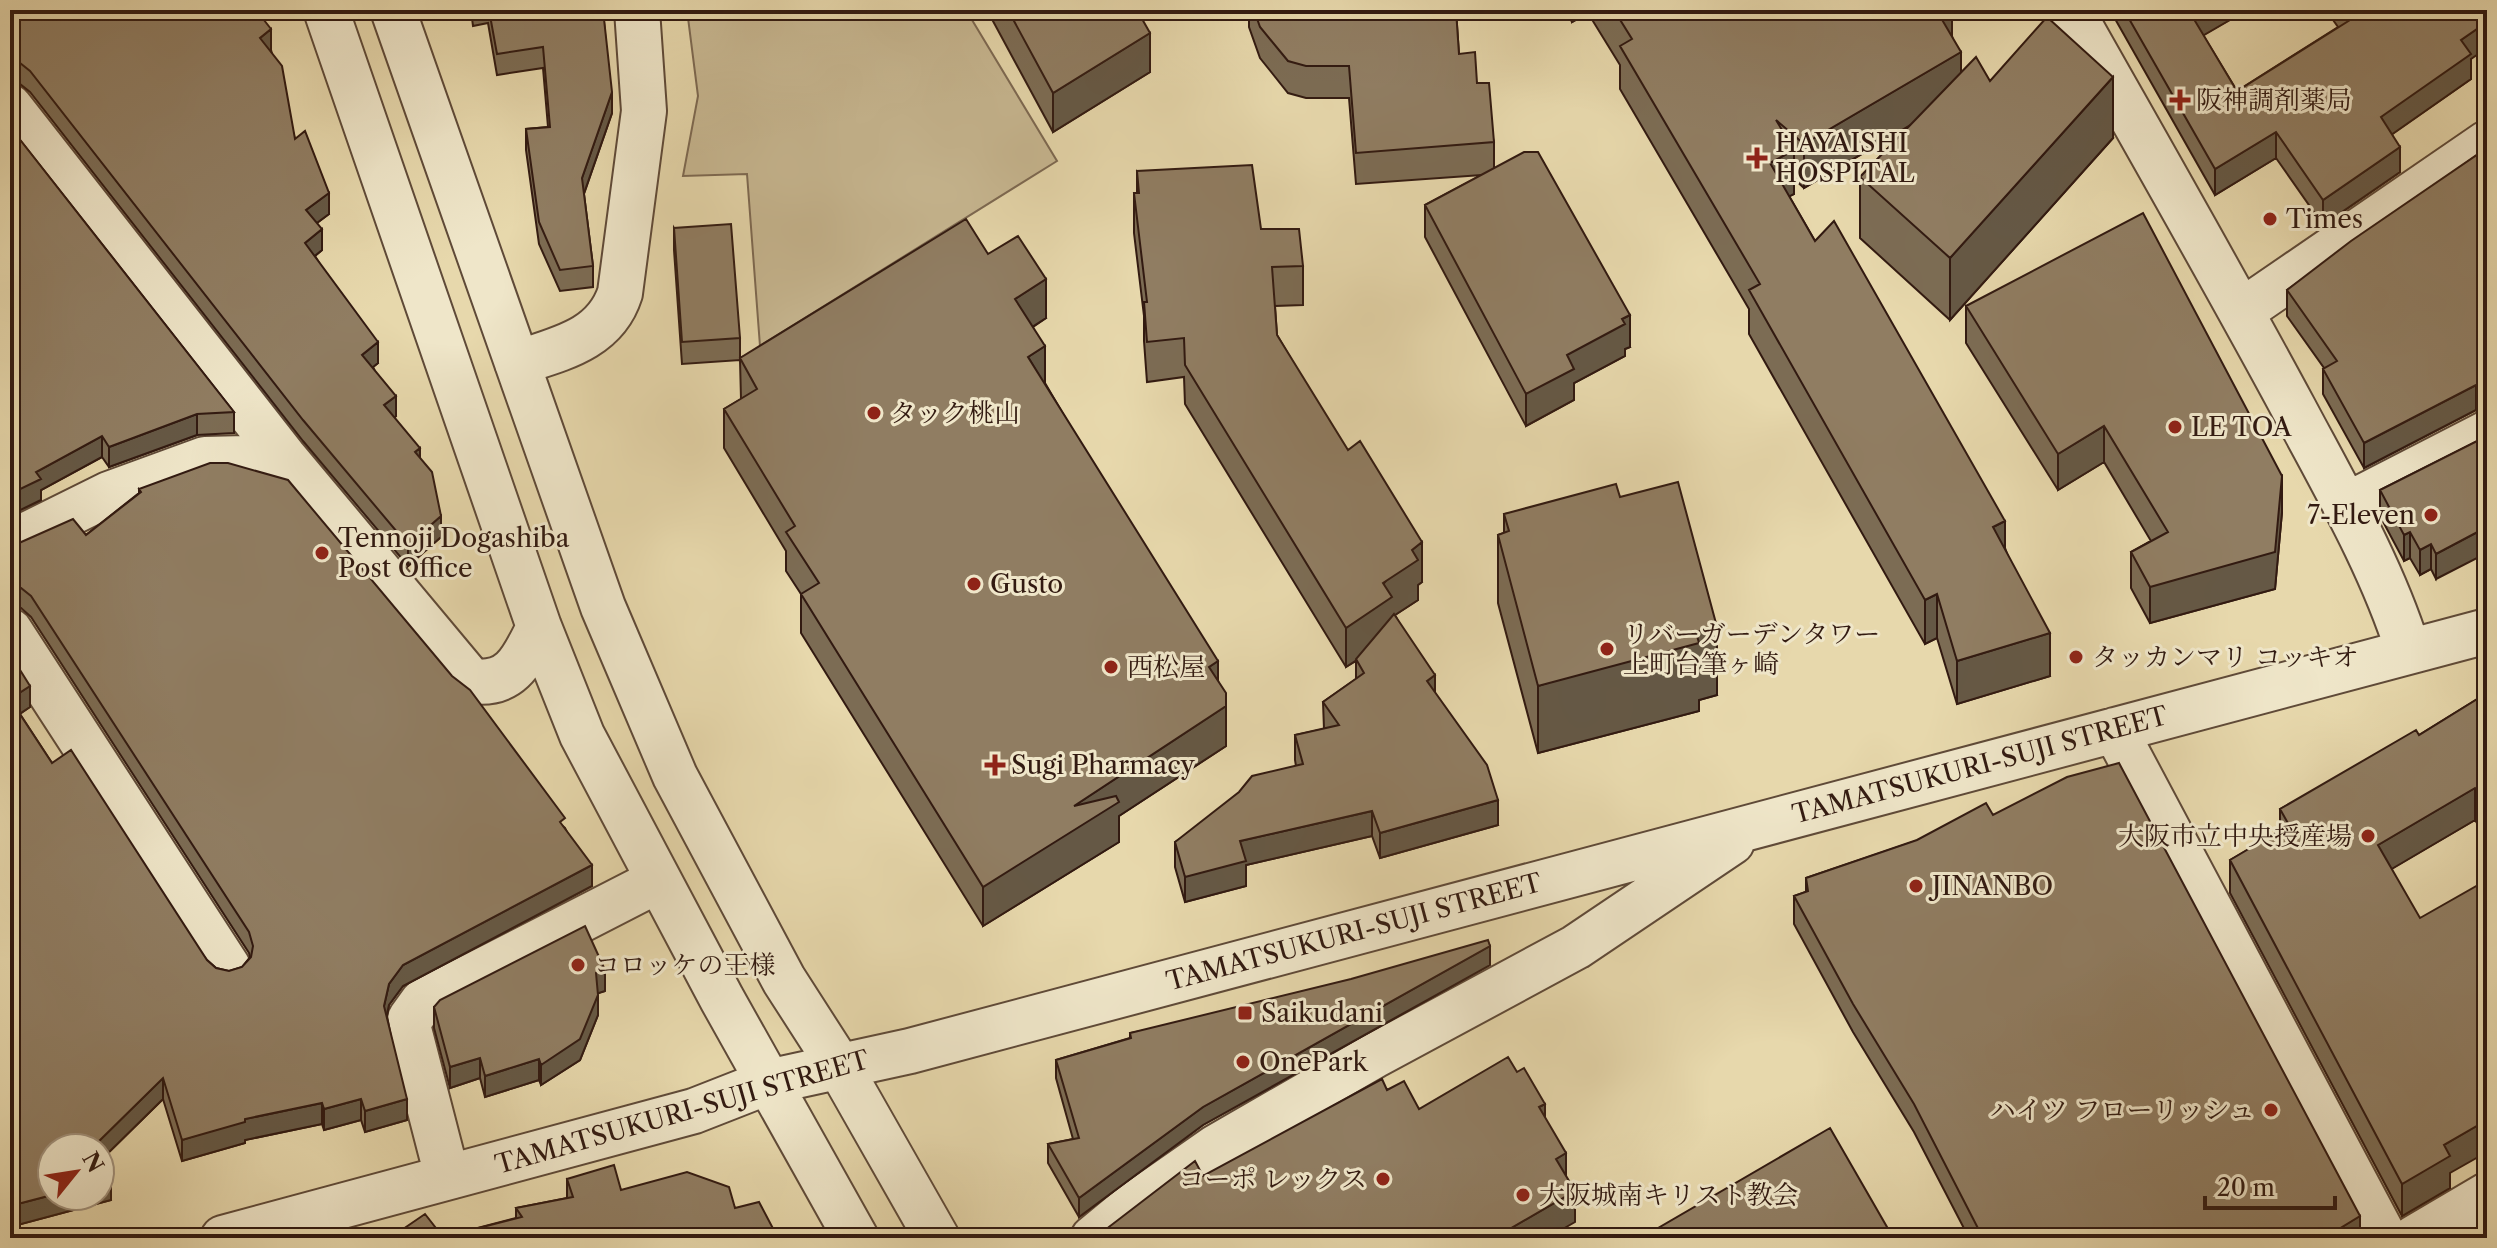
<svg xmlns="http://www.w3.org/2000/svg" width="2497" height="1248" font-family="'Libre Caslon Text','Noto Serif JP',serif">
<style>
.green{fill:#c8b892;stroke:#7d6952;stroke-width:2}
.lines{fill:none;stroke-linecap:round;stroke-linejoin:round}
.minor-casing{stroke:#5f4a38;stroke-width:48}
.minor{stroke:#efe6c9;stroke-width:44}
.wall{fill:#7c6c54;stroke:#321a11;stroke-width:2}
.shaded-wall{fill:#655845;stroke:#321a11;stroke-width:2}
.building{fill:#907d62;stroke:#321a11;stroke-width:2}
.poi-dot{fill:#8f2418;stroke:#efe6c9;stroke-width:3}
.labels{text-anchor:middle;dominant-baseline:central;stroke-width:6;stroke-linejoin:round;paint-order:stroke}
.poi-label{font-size:26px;fill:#321a11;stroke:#efe6c9;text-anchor:start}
.street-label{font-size:26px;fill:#321a11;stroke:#efe6c9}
</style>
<rect width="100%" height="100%" fill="#e7d8ac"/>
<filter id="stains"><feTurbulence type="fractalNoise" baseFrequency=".0025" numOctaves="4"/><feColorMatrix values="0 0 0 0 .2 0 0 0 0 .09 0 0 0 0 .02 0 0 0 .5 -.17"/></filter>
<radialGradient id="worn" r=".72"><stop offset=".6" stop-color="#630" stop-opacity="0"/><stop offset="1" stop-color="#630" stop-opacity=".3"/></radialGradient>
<path class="green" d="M687 10H966L1057 161 760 346 747 174 683 176 698 96Z
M2487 1213V1238H2442Z"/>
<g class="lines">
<defs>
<path id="minor" d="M326 10 539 627 582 735 722 999 856 1238
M393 10 603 607 675 776 784 980 838 1064 937 1238
M2071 10C2146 143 2222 275 2294 409 2336 488 2381 565 2408 650
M10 107 284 457 471 681C512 687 523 659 539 627
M2242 311 2487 143
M517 363C559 349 605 340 620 293L644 111 637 10
M2345 506 2487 433
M10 543 109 494 205 459 284 457
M10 631 228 967
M2115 730 2385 1238
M447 1176 409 1029 410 1019 423 1001 657 881
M223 1238 694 1111 768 1082 910 1051 2487 631
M1093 1238 1133 1205 1216 1147 1374 1056 1576 947 1732 842
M2414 1238 2487 1195"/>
</defs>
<use href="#minor" class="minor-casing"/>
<use href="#minor" class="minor"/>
</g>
<path class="wall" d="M10 10 271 50 295 139 329 214 317 223 322 250 315 256 378 363 373 367 396 416 394 418 420 459 441 537 408 566 303 441 30 92 20 84 10 83Z
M471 10H603L612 113 584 194 593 266V287L560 291 539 244 526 150V129L548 127 543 68 497 75 488 23 473 26Z
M987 10H1137L1150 72 1053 132Z
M1249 10H1456L1459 54 1477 83 1494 142V168L1630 347 1625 349V356L1574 383V400L1526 426 1425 237V205L1482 175 1356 184 1349 98H1306L1288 93 1260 58 1249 27Z
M1566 10H1952V36L1961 72 1990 81 2113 138 1950 320 1860 238V177L1910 126 1804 188 1794 179V194L1789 196 1815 241 2005 548 2050 676 1957 704 1937 638 1925 644 1749 334V309L1620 89V65L1588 13 1572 22Z
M2110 10H2247L2203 35 2237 91 2338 27 2326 10H2487L2471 59V79L2392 134 2400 172 2323 225 2276 158 2215 195Z
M10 127 234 412V433L197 435 109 467 102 457 41 490V500L10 515Z
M2487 148V409L2476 410 2364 468 2323 394V369L2324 368 2287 316V290Z
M1137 171 1261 229 1303 266V305L1275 306 1277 335 1422 582 1418 585V600L1395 615 1435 693 1498 825 1380 858 1372 836 1246 865V886L1185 902 1175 867V842L1296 766 1295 760V735L1324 729 1323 702 1356 679V661L1346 667 1185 404 1184 377 1147 382 1144 341V316L1134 233V193H1137Z
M674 228 740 338V358L988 254 1046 318 1033 327 1045 383 1218 680 1226 746 1119 816V842L983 926 801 633V594L786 571V551L724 448V409L741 399 740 360 682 364 674 250Z
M1966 306 2282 512 2275 589 2150 623 2131 588V552L2151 541 2104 462 2058 490 1966 343Z
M2487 436 2436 579 2431 569 2420 575 2410 558 2404 561 2380 516V490Z
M139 489 565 828 592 886 403 986 389 1005 387 1016 407 1120 365 1132 361 1120 324 1130 322 1124 245 1140V1143L182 1161 163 1099 104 1157 111 1200 10 1227V654L30 707 20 714 52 763 207 960 216 968 229 971 242 967 250 957 249 953 31 617 21 608 10 607V547L86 535 139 493Z
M1620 497 1717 695 1699 700V711L1538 753 1498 603V535L1504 533V514Z
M2487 693V839L2475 820 2391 869 2450 1173V1188L2402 1216 2230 893V860L2280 831V809L2419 735Z
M1993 815 2360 1238H1969L1914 1132 1853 1032 1794 924V896L1806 892V878Z
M1490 965 1203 1125 1079 1217 1048 1163V1144L1073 1139 1056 1078V1060L1130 1038V1033Z
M605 991 597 993 598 1015 580 1060 541 1085 539 1080 485 1097 480 1078 450 1088 434 1028V1007Z
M567 1179 621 1190 735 1208 443 1237 516 1218V1208L567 1198Z"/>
<path class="shaded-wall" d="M1572 10H1588V13L1572 22Z
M1944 10H1952V34L1941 62V18Z
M2203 10H2247L2192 42V16Z
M2487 22V48L2471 59V79L2381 142V117L2461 40Z
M271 29V50L260 59V38Z
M1150 33V72L1053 132V93Z
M1961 52V95L1804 188V144Z
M2113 77V138L1950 320V258Z
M612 92V113L582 199V178Z
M2276 132V158L2215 195V169Z
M2400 147V172L2323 225V200Z
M1794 150V194L1770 207V163Z
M329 193V214L306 231V210Z
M322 229V250L305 264V243Z
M1046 279V318L1015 338V299Z
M1630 315V347L1625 349V356L1574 383V400L1526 426V394L1567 355 1622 319Z
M378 342V363L362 376V355Z
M1045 346V386L1028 357Z
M2476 385V410L2364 468V443Z
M396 396V416L384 426V405Z
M197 414V435L109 467V447Z
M2104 426V462L2058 490V454Z
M102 436V457L41 490V500L10 515V494L36 472Z
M420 448V468L415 452Z
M2282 476V512L2275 589 2150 623V587Z
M441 516V537L408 566V545Z
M2005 521V565L1993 527Z
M2487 527V553L2436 579V554Z
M2410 532V558L2404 561V535Z
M1422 542V582L1418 585V600L1392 617V637L1346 667V628L1412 550Z
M2431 544V569L2420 575V550Z
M1937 594V638L1925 644V600Z
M1717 627V695L1699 700V711L1538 753V686L1696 632Z
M2050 633V676L1957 704V661Z
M1218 661V700L1209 667Z
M1435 675V700L1427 681Z
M30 686V707L10 720V699Z
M1226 706V746L1119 816V842L983 926V887L1074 806Z
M2475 788V820L2378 877V845Z
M1498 800V825L1380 858V833Z
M1372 811V836L1246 865V886L1185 902V877L1240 841Z
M592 865V886L403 986 389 1005 384 1027V1006L389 984 403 965Z
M1490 946V965L1203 1125 1079 1217V1198L1203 1107Z
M605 970V991L596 994V973Z
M598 995V1015L580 1060 541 1085V1065Z
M480 1058V1078L450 1088V1067Z
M539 1059V1080L485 1097V1076Z
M163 1078V1099L100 1161 99 1141Z
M361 1099V1120L324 1130V1109Z
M407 1099V1120L365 1132V1111Z
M322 1103V1124L245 1140V1143L182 1161V1140L245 1119Z
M1545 1104V1135L1539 1107Z
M2487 1120V1152L2450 1173V1188L2402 1216V1184L2444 1145Z
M1566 1153V1185L1556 1159Z
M111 1179V1200L10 1227V1206L52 1195 100 1196V1182Z
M1575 1191V1222L1547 1238H1494Z
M2360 1216V1238H2324Z"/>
<path class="building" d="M10 10H256L271 29 260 38 282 66 295 139 305 131 329 193 306 210 322 229 305 243 378 342 362 355 396 396 384 405 420 448 415 452 432 472 441 516 408 545 303 420 30 71 20 63 10 62Z
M489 10H603L612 92 582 178 593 266 560 270 539 222 526 129 550 127 543 47 497 54Z
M1008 10H1137L1150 33 1053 93Z
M1254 10H1456L1459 54 1475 52 1477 83H1489L1494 142 1356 153 1349 66H1306L1288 61 1260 27Z
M1614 10H1944L1941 18 1961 52 1804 144 1776 120 1794 150 1770 163 1815 241 1834 221 2005 521 1993 527 2050 633 1957 661 1937 594 1925 600 1749 290 1760 284 1620 46 1632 39Z
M2124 10H2203L2192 16 2237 91 2350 20 2343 10H2487V22L2461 40 2471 54 2381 117 2400 147 2323 200 2276 132 2215 169Z
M2047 17 2113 77 1950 258 1860 177 1976 57 1990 81Z
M10 127 234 412 197 414 109 447 102 436 36 472 41 479 10 494Z
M2487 148V383L2476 385 2364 443 2323 369 2337 361 2287 290 2351 241Z
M1524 152H1538L1630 315 1622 319 1625 324 1567 355 1574 369 1526 394 1425 205Z
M1252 165 1261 229H1299L1303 266 1272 267 1277 335 1348 450 1360 441 1422 542 1412 550 1418 560 1383 583 1392 597 1346 628 1185 365 1184 338 1147 342 1144 302H1147L1134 193H1139L1137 171Z
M2143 213 2282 476 2275 552 2150 587 2131 552 2168 532 2104 426 2058 454 1966 306Z
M966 219 988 254 1018 236 1046 279 1015 299 1045 346 1028 357 1218 661 1209 667 1226 693V706L1074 806 1116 796 1119 802 983 887 801 594 819 583 786 532 795 526 724 409 757 389 740 358Z
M731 224 740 338 682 342 674 228Z
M2487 436V527L2436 554 2431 544 2420 550 2410 532 2404 535 2380 490Z
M210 463H228L288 480 452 676 470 690 565 818 560 822 592 865 403 965 389 984 384 1006 407 1099 365 1111 361 1099 324 1109 322 1103 245 1119V1122L182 1140 163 1078 99 1141 111 1179 100 1182V1148H52V1195L10 1206V654L30 686 10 699 52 763 71 750 207 960 216 968 229 971 242 967 251 957 253 946 249 932 31 596 21 588 10 586V547L73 519 86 535 141 492 139 489Z
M1678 482 1717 627 1696 632 1699 643 1538 686 1498 535 1509 531 1504 514 1616 484 1620 497Z
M1394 614 1435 675 1427 681 1487 765 1498 800 1380 833 1372 811 1240 841 1246 861 1185 877 1175 842 1239 792 1252 776 1303 764 1295 735 1339 725 1323 702 1364 673 1356 659Z
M2487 693V807L2475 788 2378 845 2420 918 2487 880V1120L2444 1145 2450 1156 2402 1184 2230 860 2289 825 2280 809 2416 730 2419 735Z
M2119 763 2360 1216 2324 1238H1983L1914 1104 1853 1004 1794 896 1808 891 1806 878 1917 840 1986 803 1993 815 2067 777Z
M585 926 605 970 596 973 598 995 580 1039 541 1065 539 1059 485 1076 480 1058 450 1067 434 1007 440 1000Z
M1488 940 1490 946 1203 1107 1079 1198 1048 1144 1079 1138 1056 1060 1131 1038 1130 1033 1351 979Z
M1508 1057 1517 1072 1524 1068 1545 1104 1539 1107 1566 1153 1556 1159 1575 1191 1494 1238H1091L1105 1230 1195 1161 1203 1176 1382 1079 1387 1090 1404 1081 1419 1109Z
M1830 1128 1891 1234 1884 1238H1641Z
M614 1165 621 1190 687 1172 729 1187 735 1208 759 1202 778 1238H390L425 1214 443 1237 522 1217 516 1208 573 1197 567 1179Z"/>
<g class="poi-dot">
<path d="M2176 88h8v8h8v8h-8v8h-8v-8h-8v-8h8z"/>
<path d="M1753 146h8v8h8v8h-8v8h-8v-8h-8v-8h8z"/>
<circle cx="2270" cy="219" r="8"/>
<circle cx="874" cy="413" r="8"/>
<circle cx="2175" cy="427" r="8"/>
<circle cx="2431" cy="515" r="8"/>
<circle cx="322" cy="553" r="8"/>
<circle cx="974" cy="584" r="8"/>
<circle cx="1607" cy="649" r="8"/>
<circle cx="2076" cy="657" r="8"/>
<circle cx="1111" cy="667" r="8"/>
<path d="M991 753h8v8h8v8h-8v8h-8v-8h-8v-8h8z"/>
<circle cx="2368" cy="836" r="8"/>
<circle cx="1916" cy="886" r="8"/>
<circle cx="578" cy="965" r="8"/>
<rect x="1237" y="1005" width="16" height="16" rx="4"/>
<circle cx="1243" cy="1062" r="8"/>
<circle cx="2271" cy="1110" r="8"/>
<circle cx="1383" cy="1179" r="8"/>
<circle cx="1523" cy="1195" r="8"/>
</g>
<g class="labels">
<g class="poi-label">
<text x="2196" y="100">阪神調剤薬局</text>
<text x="1775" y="143">HAYAISHI<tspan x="1775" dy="30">HOSPITAL</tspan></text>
<text x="2286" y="219">Times</text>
<text x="890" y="413">タック桃山</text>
<text x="2191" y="427">LE TOA</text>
<text x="2415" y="515" text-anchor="end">7-Eleven</text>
<text x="338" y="538">Tennoji Dogashiba<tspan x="338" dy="30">Post Office</tspan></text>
<text x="990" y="584">Gusto</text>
<text x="1623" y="634">リバーガーデンタワー<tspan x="1623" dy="30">上町台筆ヶ崎</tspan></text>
<text x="2092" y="657">タッカンマリ コッキオ</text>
<text x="1127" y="667">西松屋</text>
<text x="1011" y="765">Sugi Pharmacy</text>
<text x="2352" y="836" text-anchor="end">大阪市立中央授産場</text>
<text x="1932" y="886">JINANBO</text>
<text x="594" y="965">コロッケの王様</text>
<text x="1261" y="1013">Saikudani</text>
<text x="1259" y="1062">OnePark</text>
<text x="2255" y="1110" text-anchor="end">ハイツ フローリッシュ</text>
<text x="1367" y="1179" text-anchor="end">コーポ レックス</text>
<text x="1539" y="1195">大阪城南キリスト教会</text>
</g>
<g class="street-label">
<text transform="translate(1980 765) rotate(-15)">TAMATSUKURI-SUJI STREET</text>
<text transform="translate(1354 932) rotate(-15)">TAMATSUKURI-SUJI STREET</text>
<text transform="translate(682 1112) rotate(-16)">TAMATSUKURI-SUJI STREET</text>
</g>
</g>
<rect width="2497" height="1248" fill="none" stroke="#e7d8ac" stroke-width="40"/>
<rect x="12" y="12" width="2473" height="1224" fill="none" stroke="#321a11" stroke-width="4"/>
<rect x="20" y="20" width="2457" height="1208" fill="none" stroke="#321a11" stroke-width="2"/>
<g transform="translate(76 1172) rotate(60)"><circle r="38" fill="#efe6c9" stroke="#a3947f" stroke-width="2"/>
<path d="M0-6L14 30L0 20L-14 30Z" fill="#8f2418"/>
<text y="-12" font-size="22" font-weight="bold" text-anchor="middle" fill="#321a11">N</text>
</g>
<path d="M2205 1196v12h130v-12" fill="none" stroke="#321a11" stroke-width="4"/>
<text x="2217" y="1196" font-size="24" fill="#321a11" stroke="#efe6c9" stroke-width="6" paint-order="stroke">20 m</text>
<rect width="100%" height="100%" filter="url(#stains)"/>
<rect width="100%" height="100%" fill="url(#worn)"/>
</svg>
